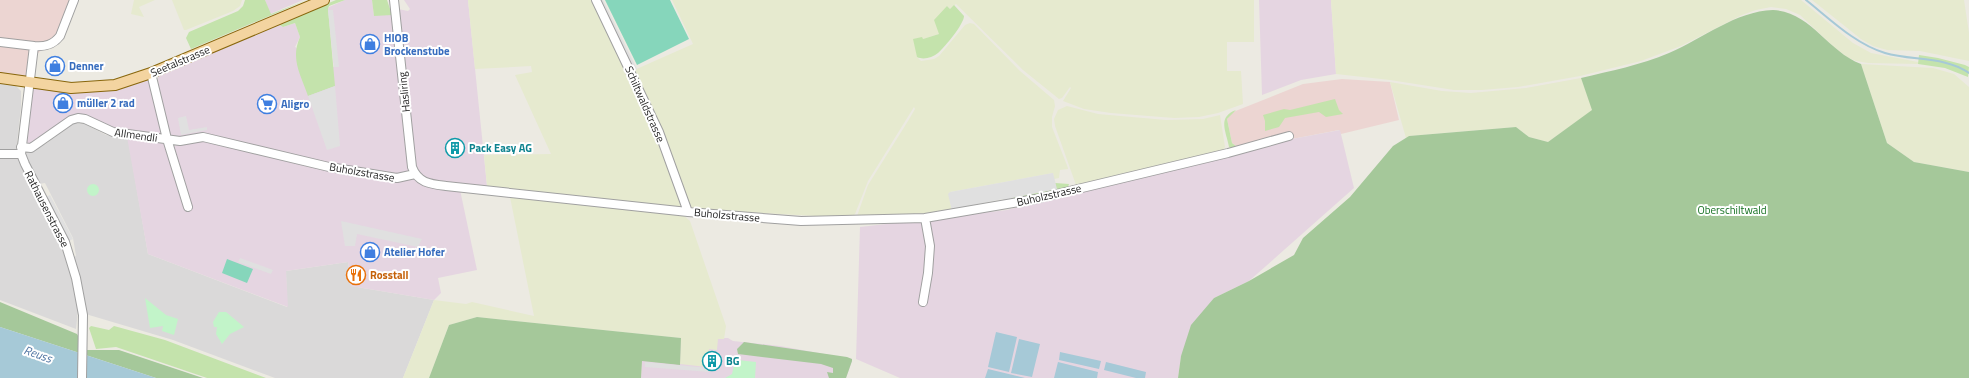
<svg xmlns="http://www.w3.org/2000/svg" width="1969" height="378" font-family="'Titillium Web',sans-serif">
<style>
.residential{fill:#dad9d9}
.commercial{fill:#ecd5d2}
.industrial{fill:#e5d5e1}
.farmland{fill:#e6eacf}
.grass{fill:#c4e3ac}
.forest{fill:#a5c89a}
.park{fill:#c2f4c9}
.pitch{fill:#86d6bb}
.parking{fill:#e0e0e0}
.water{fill:#a6c9d7}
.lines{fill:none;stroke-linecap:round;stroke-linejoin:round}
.stream{stroke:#a6c9d7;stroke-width:2}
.minor-casing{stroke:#a0a0a0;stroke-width:10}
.major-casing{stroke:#88660c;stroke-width:12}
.minor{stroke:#fff;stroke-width:8}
.major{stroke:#f3d4a0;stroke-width:10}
.labels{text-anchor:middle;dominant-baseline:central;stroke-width:4;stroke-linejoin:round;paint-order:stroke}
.shop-label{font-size:11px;font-weight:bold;fill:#366cbe;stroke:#fff;text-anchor:start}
.street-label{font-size:11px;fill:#1c1c1c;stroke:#fff}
.culture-label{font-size:11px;font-weight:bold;fill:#0d838f;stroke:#fff;text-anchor:start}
.park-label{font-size:11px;fill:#147021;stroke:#fff}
.food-label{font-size:11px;font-weight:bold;fill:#c56008;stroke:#fff;text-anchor:start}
.water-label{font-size:12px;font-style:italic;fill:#5175a3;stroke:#fff}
</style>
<rect width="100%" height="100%" fill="#eceae2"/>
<path class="residential" d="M0 84 15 85 21 91V107L16 152 68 262 78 310 76 329 0 300Z
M74 123 85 124 106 135 128 138 148 254 287 307 286 271 348 262 351 286 434 300 403 378H275L173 340 89 315 86 313 74 257 76 256 73 238 45 183 39 184 25 155 27 152 47 143Z"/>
<path class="commercial" d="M0 0H73L65 29 36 55 33 77 0 73Z
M1342 79 1390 82 1399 120 1341 134 1339 130 1292 139 1288 134 1237 147 1232 143 1227 119 1233 112 1303 84Z"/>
<path class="industrial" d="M265 0H303L270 14Z
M345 0H372L374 16 398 9 408 11 410 9 404 0H468L487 186 459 185 477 270 438 278 441 293 434 300 351 286 348 262 286 271 288 307 148 254 127 137 162 143 173 147 178 144 173 136 169 134 159 91 158 77 164 73 278 24 283 27 295 23 300 37 295 47 334 67 328 9 329 7Z
M1259 0H1331L1336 74 1301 80 1262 95Z
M151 73 166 135 113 132 78 118 50 136 21 147 29 81 77 88Z
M1340 130 1354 188 1249 281 1214 298 1181 356 1178 378H900L856 359 860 227 1007 210 1292 139Z
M681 338H728L733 341 780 346 852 359V361L846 378H641L642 361Z"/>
<path class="farmland" d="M134 0H155L139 7 144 17 131 14Z
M172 0H242L240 6 233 11 186 30H184Z
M468 0H592L628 74 654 134 682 204 679 207 487 186 484 155 551 154 515 75 532 72 531 66 475 69Z
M672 0H1254V42H1227V71H1241L1243 104 1218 113 1199 117 1174 118 1111 113 1084 109 1063 101 1071 88 1070 87 1062 98 1059 99 1023 70 956 4 950 9 947 6 939 34 923 39 917 57 921 61 934 59 939 56 965 25 970 23 974 24 1020 71 1054 100 1055 106 1052 117V127L1068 168V169L1060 170 1059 178 1054 179 1053 173 950 192 949 194 952 211 859 218 857 216 868 185 908 121 915 109 914 107 868 181 855 214 851 218 694 209 689 205 632 71 693 44Z
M1331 0H1801L1853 43 1871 53 1918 62V64L1868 63 1856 61 1847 57 1834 47 1800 15 1786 9 1771 7 1756 10 1742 15 1681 46 1641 61 1580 76 1518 87 1482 90H1454L1390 80 1336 74Z
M1812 0H1964L1969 33V61L1920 51 1887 50 1873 46 1861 39Z
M1861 64 1933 68 1954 74 1969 87V172L1914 162 1887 143Z
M1581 78 1593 110 1548 142 1529 137 1516 127 1409 136 1406 138 1390 82 1442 91 1471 93 1526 88Z
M1067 106 1098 114 1166 120 1203 119 1220 115 1225 147 1223 150 1076 185 1055 126 1054 119 1058 110Z
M510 197 683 215 690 221 726 326 724 339H718L717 350 709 349 707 367 680 364 681 338 477 317 449 325 429 378H403L434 300 466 304 472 302 534 316Z"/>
<path class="grass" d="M245 0H265L271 14 307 0 191 49 186 38 189 32 238 11 243 6Z
M336 0H345L329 6 328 9 335 86 308 96C301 75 290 59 300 37L295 23 283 27 278 24Z
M372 0H387L392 15 374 16Z
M954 5 964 16C964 24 945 47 938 53 932 58 923 60 917 57L913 39 922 37 923 39 939 34 934 20 947 6 950 9Z
M1919 55 1938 58 1965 65 1969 67 1968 77 1945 68 1918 64Z
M1335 99 1339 110 1343 114 1326 117 1319 112 1285 118 1279 127 1265 131V121L1263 115 1284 109 1290 110Z
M1236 110 1227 119 1232 143 1237 147 1231 148 1229 147C1226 131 1217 117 1236 110Z
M1055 183 1069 184 1068 187 1011 201V198L1056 189Z
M91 326 109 330 114 326 165 340 266 378H207L116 347 96 349 89 328Z"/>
<path class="forest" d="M1773 10C1811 12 1827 51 1861 64L1887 143 1914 162 1969 172V378H1178L1181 356 1191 325 1214 298 1249 281 1294 255 1303 238 1350 197 1393 146 1409 136 1516 127 1529 137 1548 142 1592 110 1581 78C1610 71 1641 65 1669 53 1702 39 1736 11 1773 10Z
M0 302 77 334 86 350H119L203 378H156L0 327Z
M477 317 681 338 680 365 642 361 641 378H429L449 325Z
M744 342 847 357 852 359V361L846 378H829L827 372 833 373V368L821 364 738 354 737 349Z"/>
<path class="park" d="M87 190a6 6 0 1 1 12 0a6 6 0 1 1-12 0Z
M145 298 166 315 178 319 174 335 162 331 163 326 150 328Z
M219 312H226L244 327 230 334 222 344 216 334 217 327H214L213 322Z
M738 360 756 362 755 378H725L732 374 735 361Z"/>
<path class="pitch" d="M605 0H670L689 39 637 65Z
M227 259 253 269 247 283 222 273Z"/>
<path class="parking" d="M598 0H603L637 69 632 71Z
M328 10H333L339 67H334Z
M335 86 340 146 327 150 308 96Z
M186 116 189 130 207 127V130L181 135 178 118Z
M1053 173 1057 189 1011 198 1010 201 1004 202 1003 199 958 208 952 211 948 194 950 192Z
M50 195 73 239 69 241 46 197Z
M341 221 422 239 418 247 357 234 355 246H345Z
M240 258 273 270 271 274 238 262Z
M645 362 708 368 710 372 645 367Z"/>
<path class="water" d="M0 327 156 378H0Z
M996 332 1017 337 1009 372 988 367Z
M1019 339 1040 344 1032 377 1011 373Z
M1060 352 1101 361 1099 369 1059 360Z
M1058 362 1098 372 1097 378H1054Z
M1106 362 1146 372 1145 378H1136L1104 370Z
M988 369 1025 378H985Z"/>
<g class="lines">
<path class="stream" d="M1806 0C1830 19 1855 44 1885 53 1912 61 1945 56 1969 73"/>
<defs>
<path id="minor" d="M74 0 60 36C53 45 45 47 34 46L21 154 25 164 65 242 76 278 83 315 82 378
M394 0 412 167C418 183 430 184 446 186L688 212 801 221 925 218 1036 199 1228 153 1289 136
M596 0 659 132 688 212
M0 42 34 46
M151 73 167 139 188 207
M21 147 31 148 71 120 78 118 85 119 113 132 180 141 203 137 329 167 397 178 415 174
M0 154H21
M923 302 928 273 930 246 925 218"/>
<path id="major" d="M0 78 71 88 115 85 151 73 324 0"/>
</defs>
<use href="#minor" class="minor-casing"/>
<use href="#major" class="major-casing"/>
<use href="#minor" class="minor"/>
<use href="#major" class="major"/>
</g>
<defs>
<symbol id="shop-ring" viewBox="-11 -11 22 22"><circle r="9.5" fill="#fff" stroke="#3f7fe0" stroke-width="1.5"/><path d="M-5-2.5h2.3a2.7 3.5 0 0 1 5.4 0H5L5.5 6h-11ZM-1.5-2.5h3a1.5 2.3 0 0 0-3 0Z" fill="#3f7fe0"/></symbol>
<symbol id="supermarket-ring" viewBox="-11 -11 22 22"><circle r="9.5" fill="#fff" stroke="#3f7fe0" stroke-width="1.5"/><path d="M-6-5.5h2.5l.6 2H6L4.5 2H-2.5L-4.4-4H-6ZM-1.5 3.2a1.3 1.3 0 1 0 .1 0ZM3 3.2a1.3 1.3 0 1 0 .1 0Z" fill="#3f7fe0"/></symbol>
<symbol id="building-ring" viewBox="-11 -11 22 22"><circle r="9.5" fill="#fff" stroke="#0f9aa8" stroke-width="1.5"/><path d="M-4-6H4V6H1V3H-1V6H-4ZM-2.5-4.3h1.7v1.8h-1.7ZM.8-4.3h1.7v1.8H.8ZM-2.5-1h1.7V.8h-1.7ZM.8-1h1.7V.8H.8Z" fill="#0f9aa8"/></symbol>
<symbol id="restaurant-ring" viewBox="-11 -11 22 22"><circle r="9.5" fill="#fff" stroke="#e8710a" stroke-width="1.5"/><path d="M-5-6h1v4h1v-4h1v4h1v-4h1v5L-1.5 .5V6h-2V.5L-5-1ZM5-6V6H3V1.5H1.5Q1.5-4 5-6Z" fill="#e8710a"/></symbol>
</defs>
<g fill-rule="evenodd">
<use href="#shop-ring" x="359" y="33" width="22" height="22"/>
<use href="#shop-ring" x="44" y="55" width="22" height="22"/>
<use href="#shop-ring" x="52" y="92" width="22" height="22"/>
<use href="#supermarket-ring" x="256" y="93" width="22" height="22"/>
<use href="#building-ring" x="444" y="137" width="22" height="22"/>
<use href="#shop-ring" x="359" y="241" width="22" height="22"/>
<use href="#restaurant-ring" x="345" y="264" width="22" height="22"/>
<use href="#building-ring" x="701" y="350" width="22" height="22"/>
</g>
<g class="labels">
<g class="shop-label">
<text x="384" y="38">HIOB<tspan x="384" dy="13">Brockenstube</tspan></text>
<text x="69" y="66">Denner</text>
<text x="77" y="103">müller 2 rad</text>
<text x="281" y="104">Aligro</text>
<text x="384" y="252">Atelier Hofer</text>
</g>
<g class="street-label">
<text transform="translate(180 61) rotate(-23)">Seetalstrasse</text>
<text transform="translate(404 92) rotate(-96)">Hasliring</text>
<text transform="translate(645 104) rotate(66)">Schiltwaldstrasse</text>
<text transform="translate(136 135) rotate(8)">Allmendli</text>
<text transform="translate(362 172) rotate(10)">Buholzstrasse</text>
<text transform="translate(1049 195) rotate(-13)">Buholzstrasse</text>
<text transform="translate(47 209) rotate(63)">Rathausenstrasse</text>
<text transform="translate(727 215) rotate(5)">Buholzstrasse</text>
</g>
<g class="culture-label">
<text x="469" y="148">Pack Easy AG</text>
<text x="726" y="361">BG</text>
</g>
<g class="park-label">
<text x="1732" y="210">Oberschiltwald</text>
</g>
<g class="food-label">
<text x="370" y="275">Rosstall</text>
</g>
<g class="water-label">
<text transform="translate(38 354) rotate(19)">Reuss</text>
</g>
</g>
</svg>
